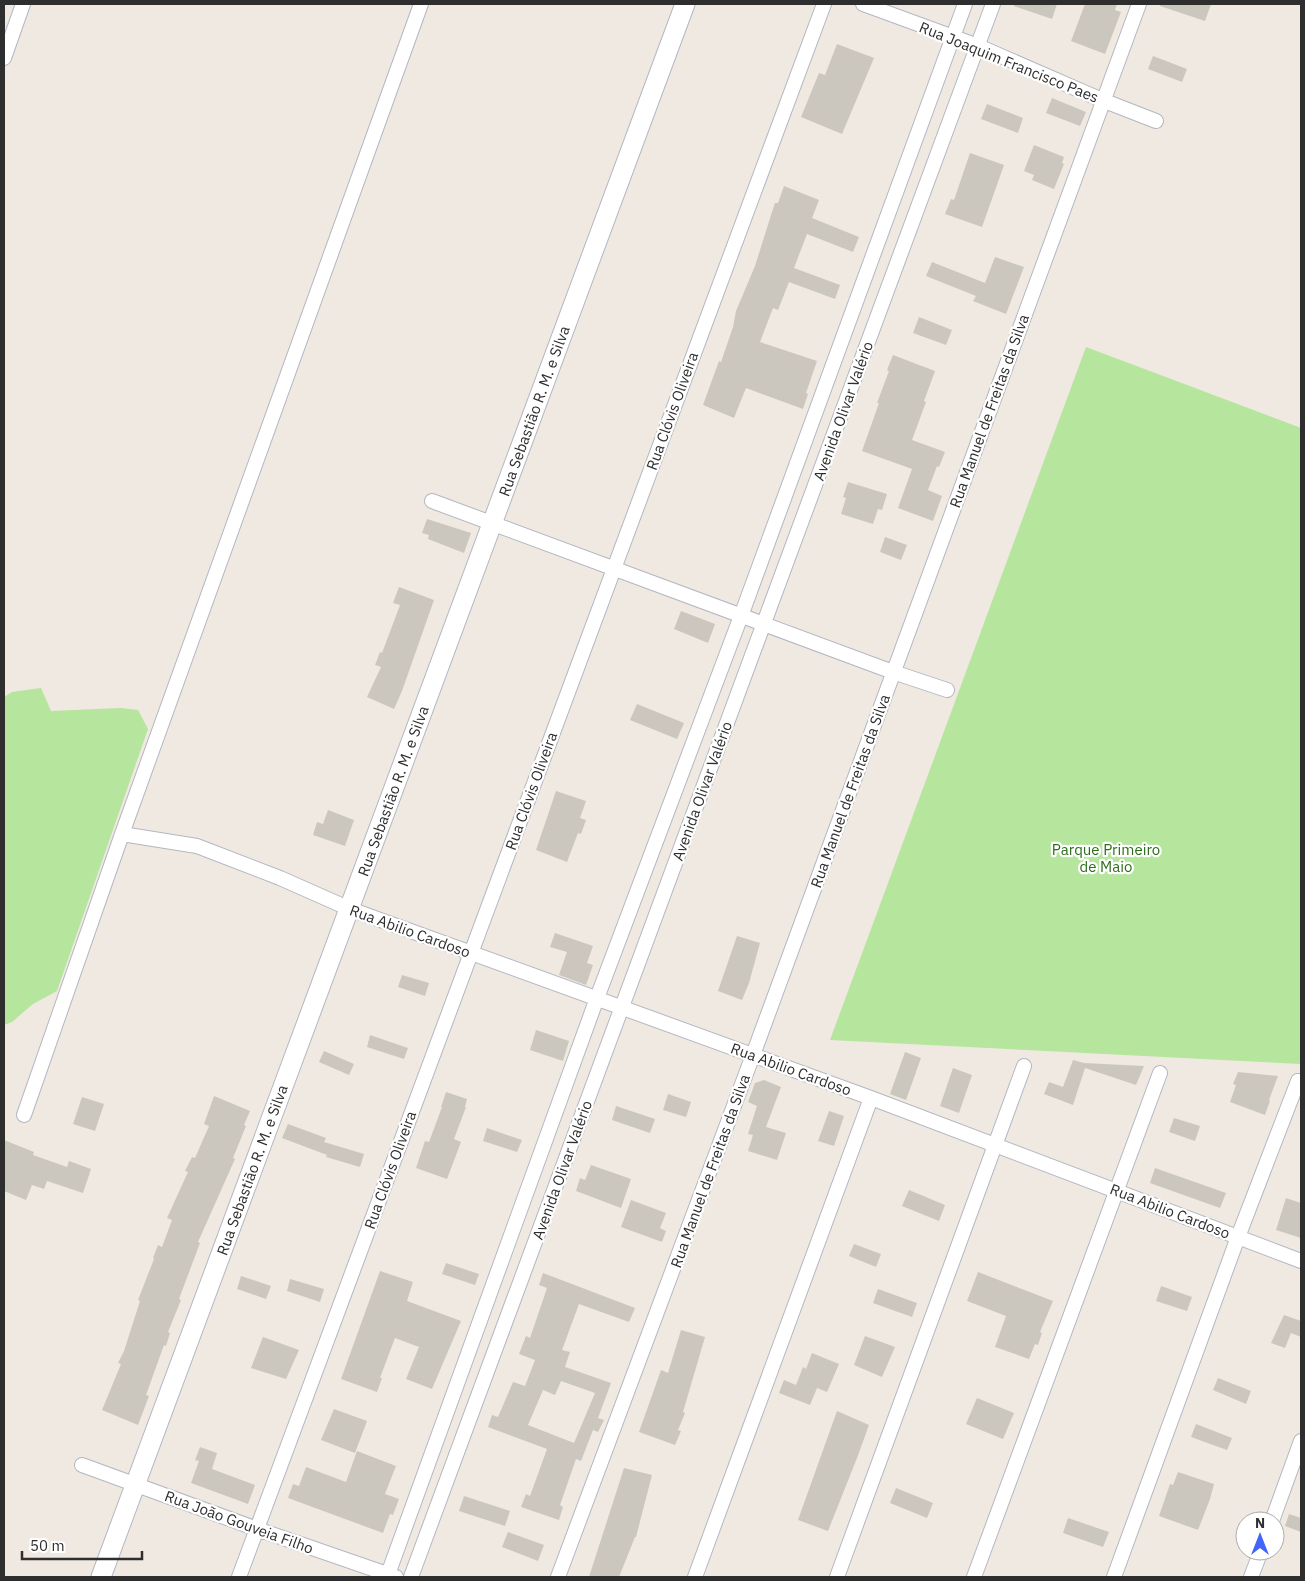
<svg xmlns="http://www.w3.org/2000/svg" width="1305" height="1581" font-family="'IBM Plex Sans',sans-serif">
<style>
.green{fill:#b6e59e}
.building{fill:#cbc7bf;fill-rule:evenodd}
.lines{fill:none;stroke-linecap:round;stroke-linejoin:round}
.street-casing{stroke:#b4b7c1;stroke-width:16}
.secondary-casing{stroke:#b4b7c1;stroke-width:21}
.street{stroke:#fff;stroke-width:14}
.secondary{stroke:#fff;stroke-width:19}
.labels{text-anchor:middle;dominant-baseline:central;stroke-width:4.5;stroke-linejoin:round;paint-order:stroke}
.street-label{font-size:15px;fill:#2e2e2e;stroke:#fff}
.park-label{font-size:15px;fill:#2c6e1b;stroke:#fff}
</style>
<rect width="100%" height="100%" fill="#efe9e1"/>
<path class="green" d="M1086 347 1301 428V1064L830 1040Z
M41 688 51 711 121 708 138 710 148 729 57 991 33 1004 12 1022 4 1025V697L12 692Z"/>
<path class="building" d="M1014 4H1057L1052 19 1014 6Z
M1085 4H1117L1115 10 1121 12 1105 54 1071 41Z
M1160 4H1211L1205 21 1160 6Z
M837 44 874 58 842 134 801 117 819 73 825 75Z
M1153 56 1187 69 1182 82 1148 69Z
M1052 98 1086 112 1080 126 1046 113Z
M987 104 1023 118 1018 133 981 119Z
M1034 145 1064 157 1062 163 1064 164 1054 189 1032 180 1034 175 1024 171Z
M970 153 1004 165 982 227 945 214 951 199 954 200Z
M784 186 819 200 812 218 859 237 853 252 807 234 794 268 840 285 835 299 789 282 778 310 773 308 760 342 817 361 806 393 808 394 803 409 746 388 734 418 703 405 719 361 721 362 733 327 736 311 755 266 771 215 775 203H778Z
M995 257 1024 267 1006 314 973 301 976 296 926 276 932 262 985 283Z
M919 317 952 330 946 345 913 333Z
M893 355 935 371 924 401 926 402 912 440 945 452 939 467 937 466 928 490 942 496 933 521 898 508 912 469 862 451 879 403H877L889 371 887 370Z
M848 482 887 494 882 510 878 509 873 524 841 514 846 498 843 497Z
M427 519 471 533 464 553 428 539 429 535 422 533Z
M885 537 907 545 901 560 880 552Z
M399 587 434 600 402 691 394 709 367 697 381 667 375 665 380 652 382 653 400 605 393 603Z
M681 611 715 624 708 643 674 629Z
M637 704 684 723 677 739 630 720Z
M556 791 586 801 580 818 586 820 581 834 578 833 567 862 536 850Z
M328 810 354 820 345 846 313 835 317 822 323 824Z
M555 933 593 946 587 963 593 965 586 985 559 975 567 952 550 947Z
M737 936 760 943 749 983 742 1000 718 991Z
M402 975 429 983 425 996 398 987Z
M536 1030 569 1041 563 1061 530 1050Z
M370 1035 408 1048 404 1059 367 1047Z
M324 1051 354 1064 349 1075 319 1062Z
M905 1052 921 1058 906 1100 890 1094Z
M1073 1060 1084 1063 1144 1066 1136 1085 1085 1068 1073 1105 1044 1094 1049 1082 1063 1087Z
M953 1068 972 1075 959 1113 940 1106Z
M1238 1072 1278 1076 1269 1100 1270 1101 1265 1115 1230 1102 1236 1085 1233 1084Z
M764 1080 781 1087 766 1127 786 1133 777 1160 748 1151 753 1135 748 1134 757 1106 748 1102 755 1083Z
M446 1092 467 1099 465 1107H466L454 1139 461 1142 447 1179 416 1168 425 1141 429 1142 442 1107H441Z
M668 1094 691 1102 686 1117 663 1110Z
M214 1096 250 1111 244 1125 246 1126 233 1158 235 1159 198 1242 200 1243 179 1299 181 1300 168 1332 170 1333 166 1346 164 1345 146 1395 149 1396 138 1425 102 1410 121 1364 118 1363 124 1351 140 1301 138 1300 154 1259 153 1258 158 1245 162 1247 172 1220 167 1218 188 1172 185 1171 192 1157 195 1158 209 1126 204 1124Z
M82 1097 104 1104 95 1131 73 1124Z
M616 1106 655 1119 650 1133 612 1120Z
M829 1111 844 1116 834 1146 818 1141Z
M1174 1118 1200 1126 1195 1141 1169 1132Z
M288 1124 326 1138 324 1142 364 1154 360 1167 326 1157 327 1155 282 1138Z
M487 1128 522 1140 517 1152 483 1141Z
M4 1140 34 1152 33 1155 67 1167 69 1161 91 1169 83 1193 47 1181 44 1189 32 1185 26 1200 4 1191Z
M591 1165 631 1179 621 1208 576 1191 580 1178 585 1180Z
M1155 1168 1226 1193 1220 1208 1150 1183Z
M909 1190 945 1205 939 1221 902 1206Z
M1286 1198 1301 1203V1238L1276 1230Z
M631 1200 666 1213 660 1228 666 1231 662 1242 621 1227Z
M854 1244 881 1254 876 1267 849 1256Z
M446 1263 479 1274 475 1285 442 1274Z
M380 1271 413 1282 407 1301 461 1321 432 1389 406 1379 419 1347 395 1338 380 1378H382L377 1392 341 1379Z
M978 1272 1053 1301 1040 1332 1042 1333 1038 1345 1035 1344 1029 1359 995 1347 1006 1316 967 1301Z
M543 1273 635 1308 629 1322 579 1304 562 1350 570 1352 565 1367 611 1383 598 1418 604 1420 598 1432 593 1430 581 1461 576 1459 560 1505 563 1507 559 1520 521 1507 526 1494 530 1496 547 1449 488 1427 492 1415 498 1417 513 1382 525 1386 535 1360 519 1354 526 1336 530 1338 547 1288 539 1285ZM561 1381 595 1393 574 1443 528 1425 543 1390 555 1395Z
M241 1276 271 1286 266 1299 237 1289Z
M290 1279 324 1289 320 1302 287 1291Z
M1161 1286 1192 1297 1187 1311 1156 1301Z
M878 1289 917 1303 912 1317 873 1303Z
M1284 1315 1301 1321V1337L1291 1333 1285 1348 1271 1343Z
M681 1330 705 1337 683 1412 685 1413 678 1430 681 1431 675 1445 639 1432 661 1370 668 1373Z
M865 1336 895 1347 882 1377 854 1365Z
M263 1337 299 1350 286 1379 251 1368Z
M812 1353 839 1364 827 1392 817 1388 810 1405 779 1393 784 1380 796 1385 803 1367 806 1369Z
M1218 1378 1251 1391 1246 1404 1213 1390Z
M977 1398 1014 1413 1003 1439 966 1424Z
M334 1409 367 1421 355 1453 321 1440Z
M837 1411 869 1425 857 1458 828 1531 798 1520Z
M1196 1424 1232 1438 1227 1450 1191 1437Z
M200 1447 217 1453 212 1469 255 1485 248 1504 191 1483 199 1461 195 1460Z
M357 1451 396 1466 385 1494 399 1499 393 1515 390 1514 383 1533 288 1498 293 1484 299 1486 306 1467 346 1482Z
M624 1468 652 1475 636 1537H635L619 1577H589Z
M1178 1472 1214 1484 1210 1499 1198 1530 1159 1516 1170 1484 1173 1485Z
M896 1488 933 1503 927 1518 890 1503Z
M464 1496 510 1511 505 1526 459 1511Z
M1289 1514 1301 1518V1532L1285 1526Z
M1068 1518 1109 1532 1103 1547 1063 1533Z
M508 1532 544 1545 538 1561 502 1547Z"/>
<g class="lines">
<defs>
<path id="street" d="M863 4 978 46 1102 100 1156 121
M4 58 23 4
M432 501 893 672 947 690
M122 834 197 846 280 878 350 909 871 1098 1301 1261
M24 1115 122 834 421 4
M82 1465 257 1529 396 1577
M1272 1521 1301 1441
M239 1577 824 4
M387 1577 597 998 741 616 965 4
M411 1577 993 4
M558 1577 753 1055 1139 4
M695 1577 871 1098
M837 1577 1024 1066
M974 1577 1160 1073
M1114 1577 1238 1237 1298 1081H1301
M1251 1577 1261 1551"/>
<path id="secondary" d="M101 1577 685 4"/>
</defs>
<use href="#street" class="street-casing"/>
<use href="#secondary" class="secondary-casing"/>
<use href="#street" class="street"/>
<use href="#secondary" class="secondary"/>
</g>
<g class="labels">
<g class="street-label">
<text transform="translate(1009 62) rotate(22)">Rua Joaquim Francisco Paes</text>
<text transform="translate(534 411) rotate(-70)">Rua Sebastião R. M. e Silva</text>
<text transform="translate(672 411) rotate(-70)">Rua Clóvis Oliveira</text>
<text transform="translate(843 411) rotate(-70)">Avenida Olivar Valério</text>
<text transform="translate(989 411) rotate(-70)">Rua Manuel de Freitas da Silva</text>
<text transform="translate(393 791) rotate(-70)">Rua Sebastião R. M. e Silva</text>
<text transform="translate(531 791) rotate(-70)">Rua Clóvis Oliveira</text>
<text transform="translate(702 791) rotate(-70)">Avenida Olivar Valério</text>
<text transform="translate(850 791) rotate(-70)">Rua Manuel de Freitas da Silva</text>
<text transform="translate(410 931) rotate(20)">Rua Abilio Cardoso</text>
<text transform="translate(791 1069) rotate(20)">Rua Abilio Cardoso</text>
<text transform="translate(252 1170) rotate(-70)">Rua Sebastião R. M. e Silva</text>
<text transform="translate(390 1170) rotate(-70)">Rua Clóvis Oliveira</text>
<text transform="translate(562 1170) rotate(-70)">Avenida Olivar Valério</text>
<text transform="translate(710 1171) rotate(-70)">Rua Manuel de Freitas da Silva</text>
<text transform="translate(1170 1211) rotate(21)">Rua Abilio Cardoso</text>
<text transform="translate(239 1522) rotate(20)">Rua João Gouveia Filho</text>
</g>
<g class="park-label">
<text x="1106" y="849">Parque Primeiro<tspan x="1106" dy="17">de Maio</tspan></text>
</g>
</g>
<rect width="1305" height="1581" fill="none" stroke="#2e2e2e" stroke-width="10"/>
<g transform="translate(1260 1536)"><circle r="24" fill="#ffffff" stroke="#ababab"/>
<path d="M0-4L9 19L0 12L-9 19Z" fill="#4264fb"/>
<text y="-8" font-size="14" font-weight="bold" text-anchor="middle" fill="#2e2e2e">N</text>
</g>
<path d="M22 1551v8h120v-8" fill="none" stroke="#2e2e2e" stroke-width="2.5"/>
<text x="30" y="1551" font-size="15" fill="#2e2e2e" stroke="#ffffff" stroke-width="4" paint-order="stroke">50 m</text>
</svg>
